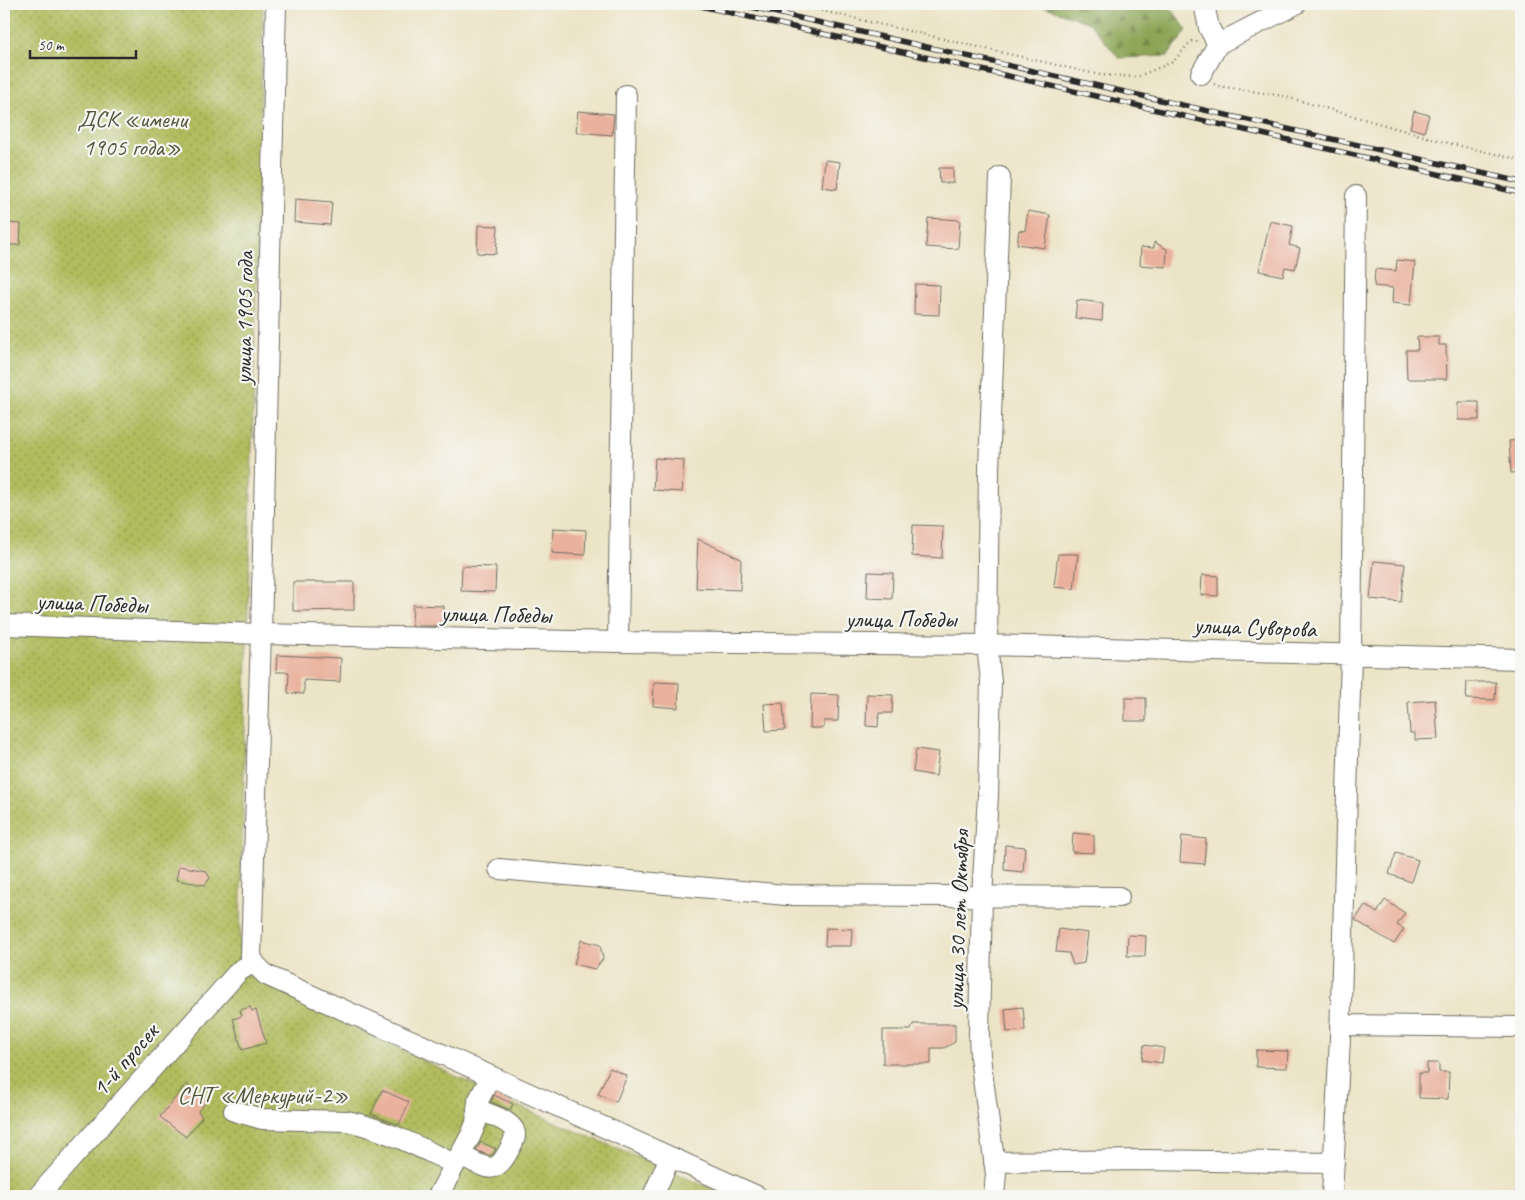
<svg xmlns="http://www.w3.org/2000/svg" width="1525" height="1200" font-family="Caveat,sans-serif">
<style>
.forest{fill:url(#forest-firs);stroke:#5c6840}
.garden{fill:url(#garden-dots);stroke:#6e7444}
.building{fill:#eab29e}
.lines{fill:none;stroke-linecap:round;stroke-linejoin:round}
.minor-casing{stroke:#6f6c61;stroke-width:22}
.path{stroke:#6f6c61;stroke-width:2.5;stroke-dasharray:1 4;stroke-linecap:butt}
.minor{stroke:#fff;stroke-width:20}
.rail-casing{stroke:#2b2b2b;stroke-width:5.5}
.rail{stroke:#f6f6f2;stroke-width:4;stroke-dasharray:11;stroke-linecap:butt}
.labels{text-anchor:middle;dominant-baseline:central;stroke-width:4.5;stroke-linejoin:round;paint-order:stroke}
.park-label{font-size:24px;fill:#53563a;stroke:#f6f6f2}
.street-label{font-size:24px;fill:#2b2b2b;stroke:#f6f6f2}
</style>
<defs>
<pattern id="forest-firs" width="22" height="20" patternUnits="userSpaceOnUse" patternTransform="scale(1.25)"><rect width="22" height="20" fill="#8ca454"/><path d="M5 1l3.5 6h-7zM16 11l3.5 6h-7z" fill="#738646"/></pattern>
<pattern id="garden-dots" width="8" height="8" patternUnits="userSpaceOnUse" patternTransform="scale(1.25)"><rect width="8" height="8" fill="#b0bc5d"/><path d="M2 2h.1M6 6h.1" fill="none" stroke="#8f994d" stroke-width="1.8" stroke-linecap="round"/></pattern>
</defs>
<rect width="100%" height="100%" fill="#f6f6f2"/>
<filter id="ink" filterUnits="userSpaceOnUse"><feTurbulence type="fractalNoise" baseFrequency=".02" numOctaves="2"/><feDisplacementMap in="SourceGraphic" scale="10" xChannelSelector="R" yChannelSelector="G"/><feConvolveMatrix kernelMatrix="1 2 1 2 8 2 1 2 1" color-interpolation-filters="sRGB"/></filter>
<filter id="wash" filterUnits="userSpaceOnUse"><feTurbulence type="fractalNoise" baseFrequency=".0096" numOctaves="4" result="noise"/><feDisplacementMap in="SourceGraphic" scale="20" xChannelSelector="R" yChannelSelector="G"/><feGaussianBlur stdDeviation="1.12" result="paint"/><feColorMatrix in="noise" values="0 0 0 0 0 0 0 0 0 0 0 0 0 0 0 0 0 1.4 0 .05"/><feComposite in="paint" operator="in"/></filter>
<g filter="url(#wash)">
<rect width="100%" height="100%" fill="#ece4c6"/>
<path class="forest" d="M1037 4H1168L1187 30 1168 56 1119 58 1089 23Z"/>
<path class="garden" d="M4 4H263L239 971 513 1104 728 1196H4Z"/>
<g id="blocks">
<path class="building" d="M578 111 614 114 612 135 576 132Z
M1414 111 1429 115 1424 132 1410 128Z
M825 160 840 162 837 189 822 187Z
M939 168H953V183H940Z
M295 199 332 202 330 225 294 222Z
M1028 211 1050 215 1045 248 1017 244 1019 230 1025 231Z
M928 218 960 220 958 249 926 247Z
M1270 221 1293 226 1289 245 1300 248 1295 269 1285 267 1283 276 1259 271Z
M4 223 21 224 20 245H4Z
M478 225 498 226 496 254 477 253Z
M1154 242 1167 249 1166 267 1140 265 1141 247 1154 248Z
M1397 260 1415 262 1411 305 1392 303 1393 288 1374 286 1375 269 1396 271Z
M915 284 940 285 939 315 914 314Z
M1077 300 1103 303 1102 321 1075 318Z
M1417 337H1439V345H1446L1447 379H1407L1406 350H1418Z
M1458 402H1479V420H1458Z
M1521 440V472L1511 473 1509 441Z
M655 458 684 460 682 492 653 490Z
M913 525 943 526 942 558 912 556Z
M553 528 586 530 585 555 552 553Z
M698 539 741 559 740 590 696 588Z
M1058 554H1078L1074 589 1054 587Z
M1374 561 1405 564 1401 602 1370 599Z
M462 566 496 567 495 592 461 591Z
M868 572 893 573 892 599 867 598Z
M1202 575 1218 576V596L1201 595Z
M293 582H354V610L293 611Z
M413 605 444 606V626H412Z
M277 655 341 658 340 682 304 680V694L288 693 289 672H276Z
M654 682 679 683 678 708 653 706Z
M1467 682H1496L1495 700 1466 699Z
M811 694 839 695 838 721H824V728H810Z
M867 694 893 695 892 713H879L878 727 866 726Z
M1125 698H1146V721H1125Z
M1435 700 1438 739 1415 740V733H1410L1408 702Z
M783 703 785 730 766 731 764 704Z
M916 749 939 752 936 776 913 772Z
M1073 833 1094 835V853L1072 852Z
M1182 836 1206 839 1204 864 1180 862Z
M1005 845 1025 847 1023 872 1004 870Z
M1396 853 1418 860 1411 882 1389 874Z
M179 866 206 871 210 878 205 885 176 880Z
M1385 900 1405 913 1397 925 1404 929 1394 944 1355 920 1365 905 1377 913Z
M826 928 852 929 851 946H825Z
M1059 929 1088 933 1084 963 1073 965 1069 953 1056 952Z
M1128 935 1146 936 1145 956H1127Z
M581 940 600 945 603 959 595 969 574 964Z
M250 1007 252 1011 256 1010 266 1043 242 1050 233 1019 242 1016 240 1010Z
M1023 1007 1025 1030 1007 1032 1005 1009Z
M913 1024H955V1042L944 1048H931V1064H883V1030H911Z
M1144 1045 1164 1048 1162 1063 1142 1060Z
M1256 1050 1288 1051 1287 1068 1256 1067Z
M1427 1063H1439V1072H1449L1448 1099 1419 1098V1073H1427Z
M610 1068 627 1076 616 1102 598 1094Z
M186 1084 207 1101 198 1111 202 1117 186 1137 160 1117Z
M382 1090 409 1102 399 1125 371 1114Z
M494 1095 513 1104 510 1110 491 1102Z
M481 1142 496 1149 492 1155H487L476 1150Z"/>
</g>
</g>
<g filter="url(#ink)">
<use href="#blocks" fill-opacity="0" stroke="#6f6c61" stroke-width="1"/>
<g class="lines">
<defs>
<path id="minor" d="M276 4 261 634 251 956 255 964 266 975 757 1196
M1204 4 1209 28 1218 44
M1201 74 1218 44 1296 4
M4 625 261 634 618 642 987 645 1521 659
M618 642 626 95
M499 869 786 895 1119 897
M1340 1025 1521 1027
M234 1111 262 1119 347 1121C385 1129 420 1148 455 1164
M460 1155C486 1167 495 1179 510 1148 513 1142 517 1137 514 1130 508 1119 487 1114 477 1109
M994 1162 1144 1160 1334 1163
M38 1196 239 971 254 962
M438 1196 471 1135 476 1123 478 1101 491 1076
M653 1196 670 1157
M994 1196 996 1174 980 1057 979 1033 982 897 988 795 991 682 987 645 989 470 1000 177
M1332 1196 1340 1038 1351 655 1356 196"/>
</defs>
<use href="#minor" class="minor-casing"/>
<path class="path" d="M792 4 1100 75 1136 77 1173 62 1191 41 1199 42
M1214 84 1218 86 1283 96 1448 143 1521 160"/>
<use href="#minor" class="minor"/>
<defs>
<path id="rail" d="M692 4 1521 193
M738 4 1521 182"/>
</defs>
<use href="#rail" class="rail-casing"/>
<use href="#rail" class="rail"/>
</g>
</g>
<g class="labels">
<g class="park-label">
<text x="132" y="119">ДСК «имени<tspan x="132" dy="28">1905 года»</tspan></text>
<text x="263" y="1095">СНТ «Меркурий-2»</text>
</g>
<g class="street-label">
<text transform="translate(244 318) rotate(-89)">улица 1905 года</text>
<text transform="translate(92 603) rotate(2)">улица Победы</text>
<text transform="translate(496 614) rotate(1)">улица Победы</text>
<text x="901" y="619">улица Победы</text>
<text transform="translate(1255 627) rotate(2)">улица Суворова</text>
<text transform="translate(958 920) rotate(-88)">улица 30 лет Октября</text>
<text transform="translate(125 1060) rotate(-49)">1-й просек</text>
</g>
</g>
<rect width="1525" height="1200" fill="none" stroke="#f6f6f2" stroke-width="20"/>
<path d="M30 50v8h106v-8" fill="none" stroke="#2b2b2b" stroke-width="2.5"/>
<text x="38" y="50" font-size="15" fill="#2b2b2b" stroke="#f6f6f2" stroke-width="4" paint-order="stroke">50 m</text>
</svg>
